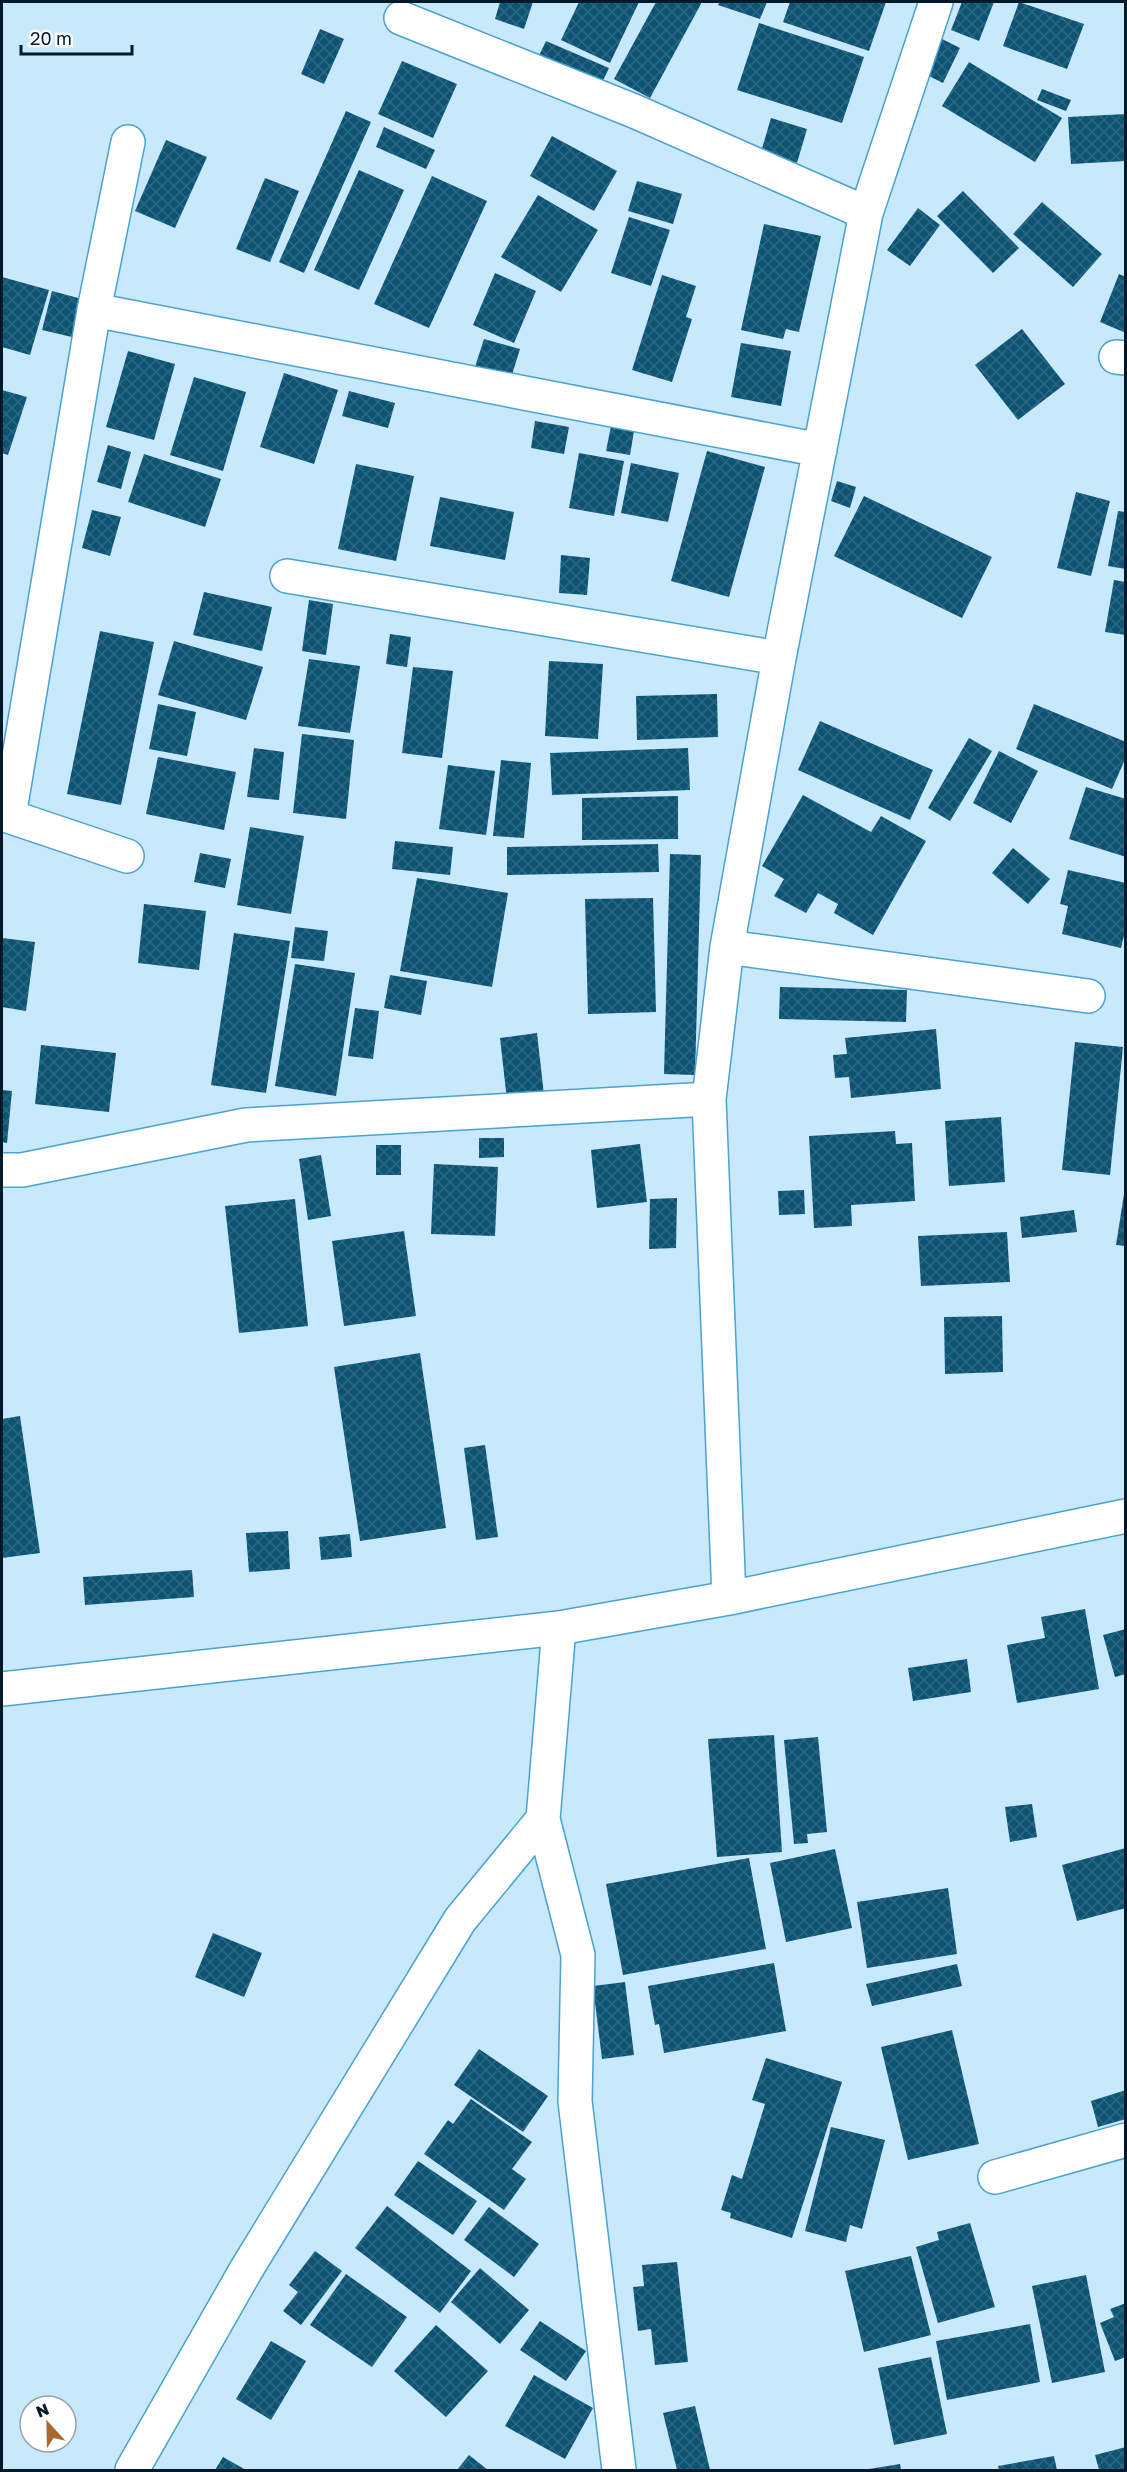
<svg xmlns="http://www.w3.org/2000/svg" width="1127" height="2472" font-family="'Golos Text',sans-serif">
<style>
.building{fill:url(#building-cross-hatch)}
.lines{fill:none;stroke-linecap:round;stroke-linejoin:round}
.street-casing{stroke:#4ba1d1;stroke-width:36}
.street{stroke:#fff;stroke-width:33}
</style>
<defs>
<pattern id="building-cross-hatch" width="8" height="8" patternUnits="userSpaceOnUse" patternTransform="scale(1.5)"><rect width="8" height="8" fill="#0c5374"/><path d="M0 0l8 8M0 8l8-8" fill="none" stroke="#2d6883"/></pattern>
</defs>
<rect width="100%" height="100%" fill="#c8e8fc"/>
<path class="building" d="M500 2H533L524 29 495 19Z
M579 2H639L610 63 561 40Z
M656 2H702L650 98 614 79Z
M720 2H767L760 19 718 5Z
M790 2H886L869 51 783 22Z
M962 2H994L979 41 951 30Z
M1019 2 1084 24 1067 69 1003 46Z
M759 23 864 57 842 123 737 90Z
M320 29 344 39 324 84 301 74Z
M938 37 960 48 943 83 921 72Z
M546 41 609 68 599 89 536 62Z
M402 61 457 84 433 138 378 114Z
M969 62 1062 118 1035 162 942 106Z
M1042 89 1071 100 1066 111 1037 100Z
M346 111 371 122 304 273 279 262Z
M1126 114V161L1071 164 1068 117Z
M771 118 807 129 797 163 761 152Z
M384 127 435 150 426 169 376 147Z
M552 136 617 171 594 211 530 176Z
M166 140 207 157 175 228 135 211Z
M359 170 404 190 359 290 314 270Z
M432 176 487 201 429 328 374 304Z
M265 178 299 191 270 262 236 249Z
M637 181 682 194 673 224 628 211Z
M963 191 1019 248 993 273 937 216Z
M538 195 598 230 561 292 501 257Z
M1042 202 1102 254 1073 287 1013 234Z
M918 208 940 225 910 266 887 250Z
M629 217 670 230 651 286 611 273Z
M764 224 821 236 799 332 786 329 783 339 741 330Z
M495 273 536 291 514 343 473 325Z
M1119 274 1126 277V333L1100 322Z
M662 275 696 286 686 317 692 319 672 382 632 370Z
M2 277 49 290 30 355 2 347Z
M52 291 82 299 72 337 42 330Z
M1022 329 1065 384 1018 420 975 365Z
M484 339 520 349 510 381 474 370Z
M741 343 791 351 781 406 731 397Z
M128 351 175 364 154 440 106 427Z
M284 373 338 390 314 464 260 447Z
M194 377 246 392 223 471 170 455Z
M2 390 27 397 8 455 2 453Z
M349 391 395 403 388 428 342 416Z
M535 421 569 427 564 454 531 448Z
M612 421 635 425 630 455 606 451Z
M108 445 131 452 121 489 97 482Z
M707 451 765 467 729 597 671 581Z
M579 453 624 461 614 516 569 508Z
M144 454 221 479 205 527 128 502Z
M631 463 679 473 668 522 621 513Z
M356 464 414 476 396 561 338 549Z
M837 481 856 487 850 508 831 501Z
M1076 492 1110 501 1091 576 1057 568Z
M864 496 992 557 962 618 834 556Z
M440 497 514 512 505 560 430 546Z
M92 510 121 517 110 556 82 548Z
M1118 511 1126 512V569L1108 566Z
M561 555 590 558 587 595 559 593Z
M1114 580 1126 582V635L1105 632Z
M204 592 272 607 262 651 193 635Z
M309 600 333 604 326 655 302 651Z
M100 631 154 642 121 805 67 794Z
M390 634 411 637 407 667 386 664Z
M174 641 263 667 246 720 158 695Z
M309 659 360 666 350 733 298 726Z
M549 661 603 664 598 739 545 736Z
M413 667 453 671 442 758 402 753Z
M717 694 718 737 637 740 636 696Z
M158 704 196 712 187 756 149 749Z
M1034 704 1126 742V757L1112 789 1016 749Z
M820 721 933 770 910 820 798 770Z
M302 734 354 740 346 819 293 813Z
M969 738 992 751 950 821 928 808Z
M254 748 284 752 279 800 247 797Z
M688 748 690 790 552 795 550 753Z
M999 751 1038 771 1011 823 973 803Z
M158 757 236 772 224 830 146 814Z
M501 760 531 763 524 838 493 836Z
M448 765 495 771 486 835 439 829Z
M1086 787 1126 799V857L1069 839Z
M803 795 871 832 881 816 926 841 873 935 834 913 838 904 818 893 806 913 774 896 784 879 762 866Z
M678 796V839L582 840V798Z
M250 827 304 836 291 914 237 905Z
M395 841 453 847 450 875 392 869Z
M658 844 659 872 507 875V847Z
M1013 848 1050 879 1028 904 992 873Z
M200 853 231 859 225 888 194 882Z
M670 854 701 855 695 1075 664 1074Z
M1068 870 1126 883V927L1121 948 1062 934 1068 906 1060 904Z
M417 878 508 893 492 987 400 971Z
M653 898 656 1012 588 1014 585 899Z
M144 904 206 911 199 970 138 963Z
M295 927 328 931 324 961 291 958Z
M234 933 290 941 266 1093 211 1085Z
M2 938 35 942 26 1011 2 1007Z
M295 964 355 973 336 1096 275 1086Z
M390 975 427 981 421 1015 384 1008Z
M780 987 907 990 906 1022 779 1019Z
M355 1008 379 1011 373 1059 348 1056Z
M936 1029 941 1089 851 1098 849 1077 835 1078 833 1055 847 1054 845 1038Z
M537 1033 544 1095 507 1100 500 1038Z
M1075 1042 1123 1047 1110 1175 1062 1170Z
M41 1045 116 1053 109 1112 35 1104Z
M2 1090 12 1091 7 1143 2 1142Z
M1001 1117 1005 1182 949 1186 945 1121Z
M895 1131 896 1144 912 1143 915 1201 851 1205 852 1226 814 1228 809 1136Z
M479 1138H504V1157L479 1158Z
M640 1144 647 1202 597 1208 591 1150Z
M376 1145H401V1175H376Z
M321 1155 331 1216 308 1220 299 1159Z
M434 1164 498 1167 495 1236 431 1234Z
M804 1190 805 1214 779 1215 778 1191Z
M1124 1194H1126V1246L1116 1245Z
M677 1198 676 1248 649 1249 650 1199Z
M295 1199 308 1326 239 1333 225 1206Z
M1074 1210 1077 1232 1022 1238 1020 1217Z
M404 1231 416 1316 344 1326 332 1241Z
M1007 1232 1010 1282 921 1286 918 1236Z
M1002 1316 1003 1372 945 1374 944 1317Z
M420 1353 446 1528 360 1541 334 1367Z
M20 1416 40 1553 2 1558V1419Z
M485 1445 498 1537 476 1540 464 1448Z
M288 1531 290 1569 249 1572 246 1533Z
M350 1534 352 1557 321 1560 319 1537Z
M192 1570 194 1597 85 1605 83 1577Z
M1085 1609 1099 1689 1017 1703 1007 1645 1045 1638 1041 1617Z
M1126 1629V1674L1115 1677 1103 1635Z
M967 1659 971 1692 913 1701 908 1668Z
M774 1735 782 1852 717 1857 708 1739Z
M818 1737 827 1832 807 1834 808 1843 794 1844 784 1740Z
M1032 1804 1037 1837 1010 1842 1005 1807Z
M1126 1848V1908L1077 1921 1062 1865Z
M835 1849 852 1928 786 1942 770 1863Z
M749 1858 766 1949 623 1975 606 1884Z
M948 1888 957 1954 867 1968 857 1902Z
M213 1933 262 1953 244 1997 195 1977Z
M774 1963 786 2031 664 2053 659 2024 655 2025 648 1986Z
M957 1964 962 1986 872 2006 866 1984Z
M625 1982 634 2055 602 2059 593 1986Z
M952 2030 979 2144 908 2160 881 2047Z
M479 2049 548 2096 523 2132 454 2085Z
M766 2058 842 2082 792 2238 730 2218 731 2213 721 2210 732 2175 742 2179 765 2104 752 2100Z
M1126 2090V2119L1098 2127 1091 2101Z
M471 2099 532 2142 512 2169 526 2179 504 2210 424 2154 448 2120 453 2124Z
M831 2127 885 2140 862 2229 850 2225 846 2242 805 2231Z
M418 2161 477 2201 453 2235 394 2195Z
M387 2206 471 2271 440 2313 355 2248Z
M489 2207 539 2244 514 2277 464 2240Z
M970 2223 995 2307 938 2323 916 2247 939 2240 937 2232Z
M315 2251 342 2271 301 2325 283 2311 298 2292 289 2285Z
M911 2256 931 2335 864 2352 845 2271Z
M677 2262 688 2362 655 2365 651 2329 638 2331 633 2287 644 2286 642 2265Z
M480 2268 529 2310 500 2344 451 2302Z
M346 2274 407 2317 372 2367 310 2325Z
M1086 2275 1105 2372 1052 2383 1032 2286Z
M1126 2303V2357L1115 2361 1100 2323 1114 2317 1110 2309Z
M540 2321 586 2351 566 2381 520 2350Z
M1030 2324 1040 2382 947 2400 936 2341Z
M436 2325 488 2371 446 2417 394 2371Z
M271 2341 306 2361 271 2420 236 2399Z
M931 2357 947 2434 894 2445 878 2368Z
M534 2375 593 2408 565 2459 505 2426Z
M695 2406 710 2470H677L663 2413Z
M1126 2447V2470H1099L1095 2455Z
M469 2455 488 2470H457Z
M1054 2456 1057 2470H999L998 2466Z
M223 2457 246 2470H215Z
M900 2464 901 2470H869V2469Z"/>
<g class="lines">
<defs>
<path id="street" d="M401 18 634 111 866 213
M94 310 820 450
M1116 357 1126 358
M287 576 779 658
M2 814 127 856
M9 816 94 310 128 142
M727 947 1088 996
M2 1170H22L246 1125 709 1099
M729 1598 709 1099 727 947 779 658 866 213 936 2
M559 1628 543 1819 578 1955 575 2101 619 2470
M2 1689 559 1628 729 1598 1126 1516
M995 2177 1126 2140
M132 2470 246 2270 460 1920 543 1819"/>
</defs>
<use href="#street" class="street-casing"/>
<use href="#street" class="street"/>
</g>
<rect width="1127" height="2472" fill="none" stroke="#001a29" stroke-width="6"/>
<g transform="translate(48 2424) rotate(338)"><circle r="28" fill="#ffffff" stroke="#99a3a9" stroke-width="1.5"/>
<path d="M0-4.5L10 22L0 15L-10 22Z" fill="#a86633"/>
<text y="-9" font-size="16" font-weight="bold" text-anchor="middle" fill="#001a29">N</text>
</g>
<path d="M21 45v9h111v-9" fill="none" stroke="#001a29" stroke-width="3"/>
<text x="30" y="45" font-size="18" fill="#001a29" stroke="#ffffff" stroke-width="4.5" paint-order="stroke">20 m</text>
</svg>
